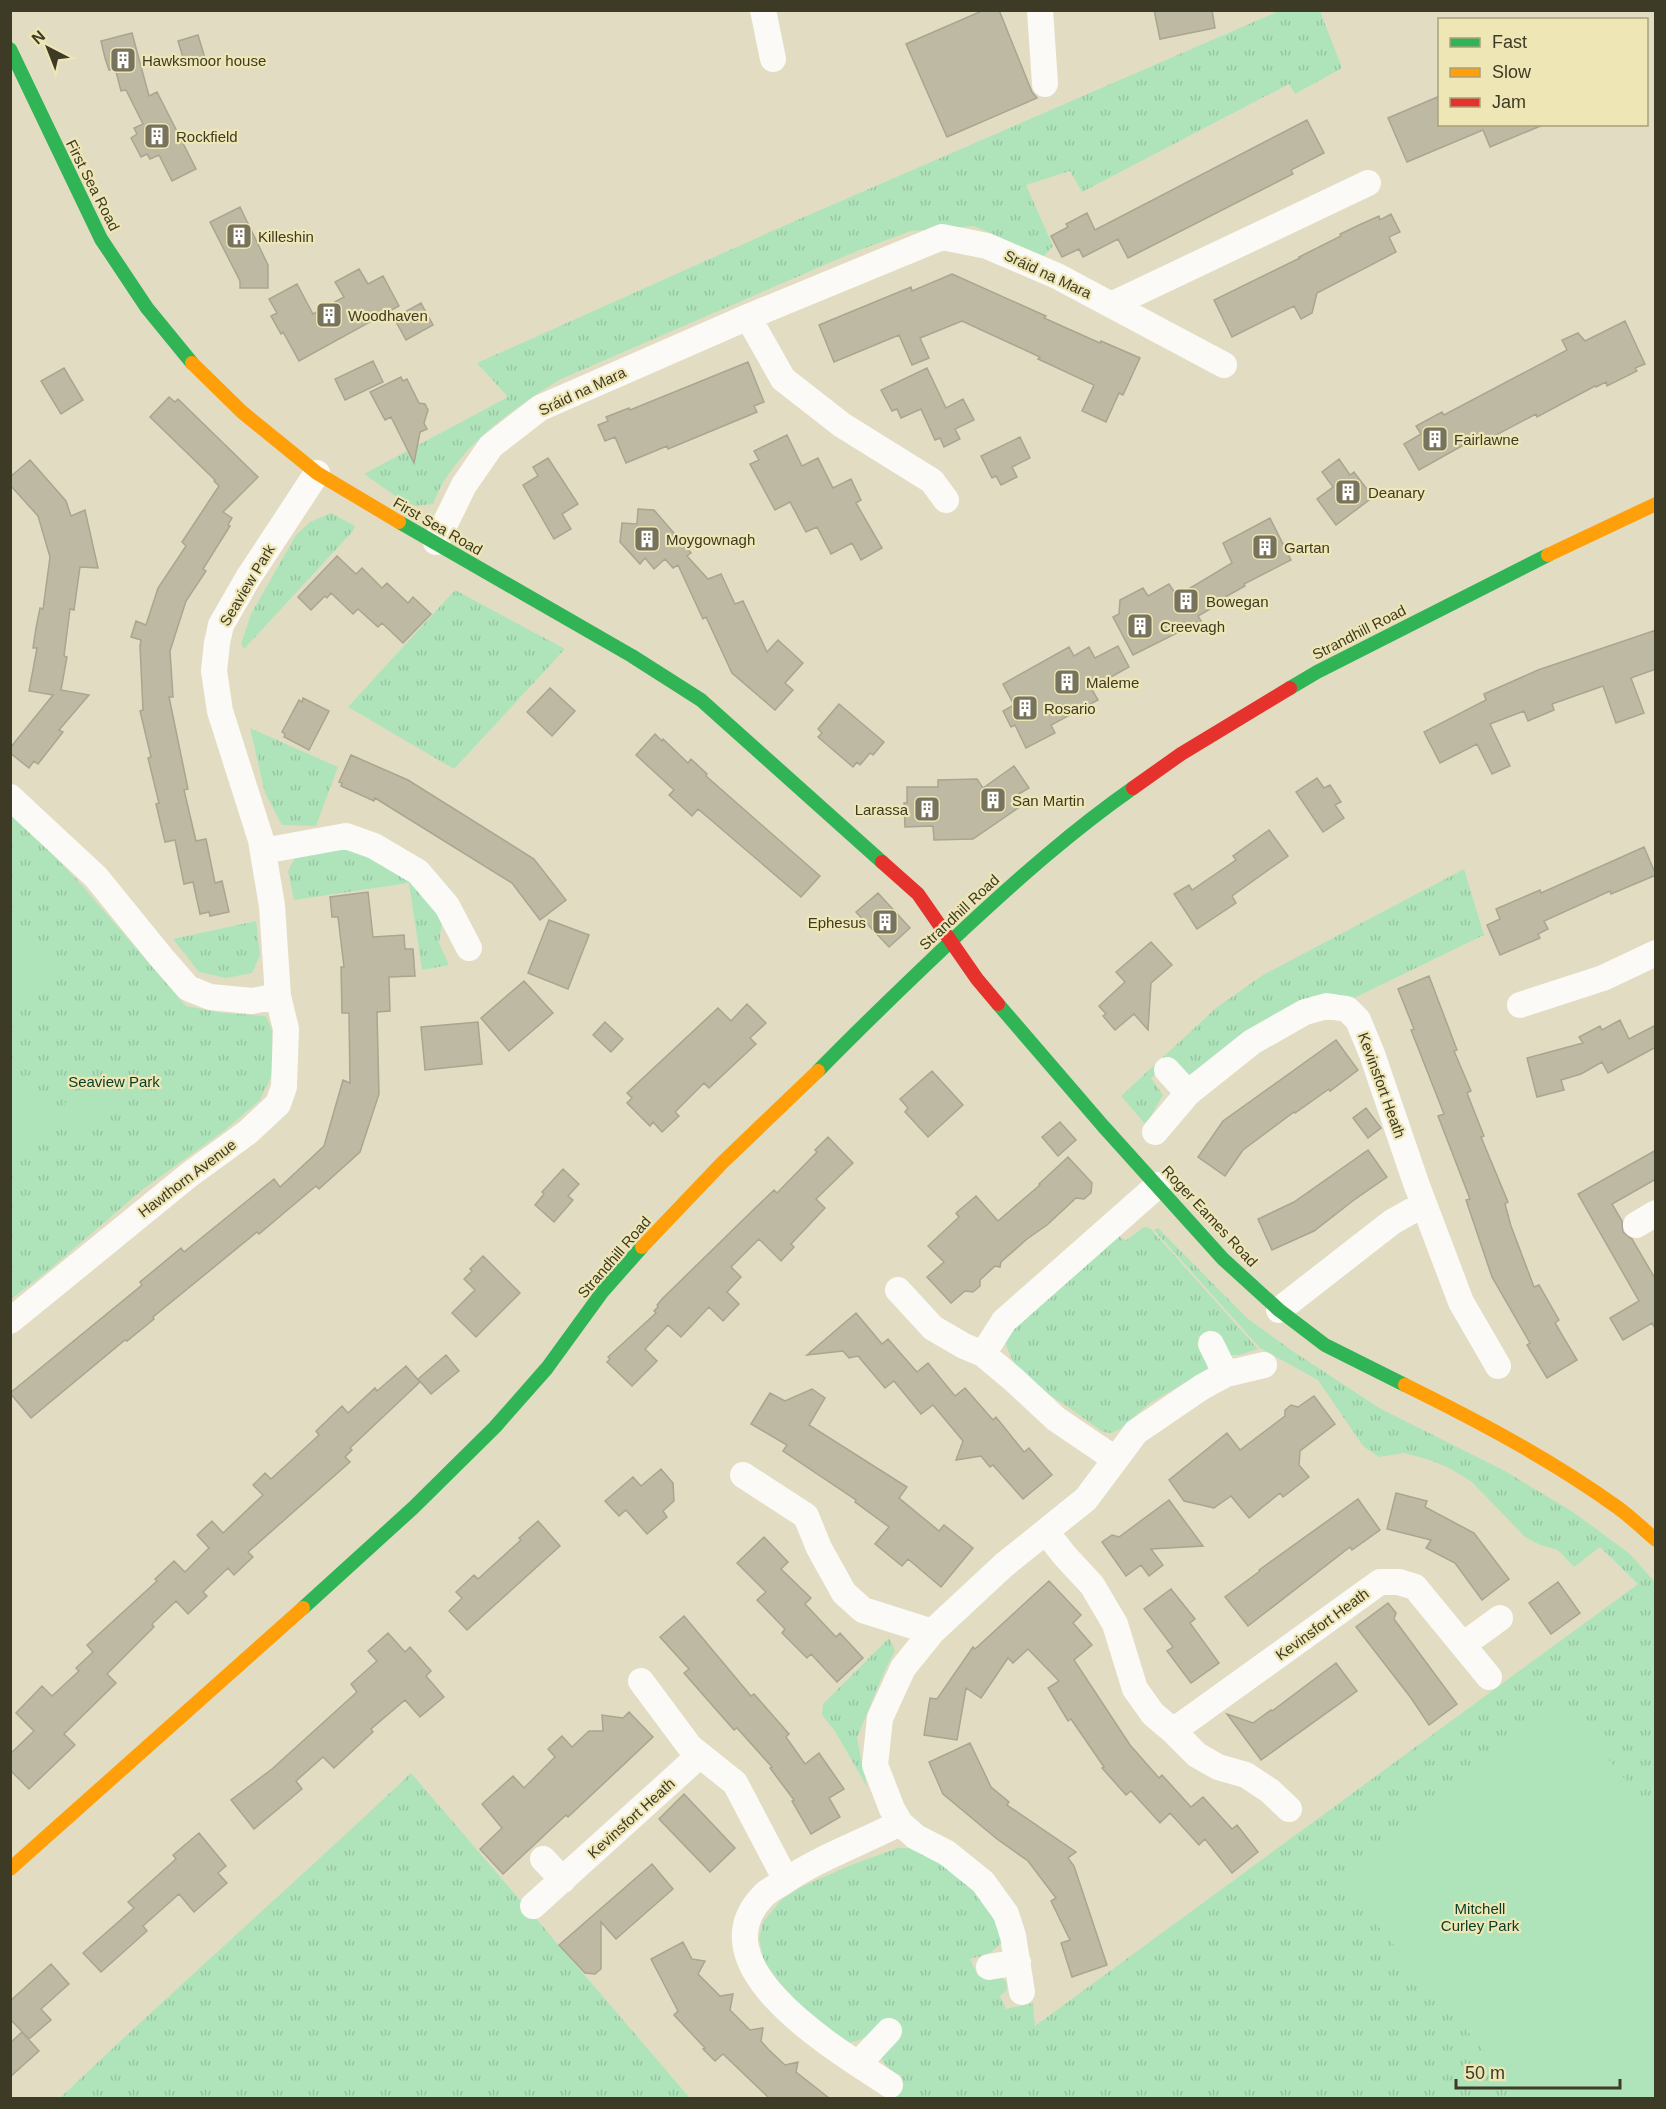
<svg xmlns="http://www.w3.org/2000/svg" width="1666" height="2109" font-family="Arial,sans-serif">
<style>
.grass{fill:url(#grass-tufts)}
.pitch{fill:#afe4bb}
.building{fill:#bdb9a3;stroke:#a9a590;stroke-width:1.5}
.lines{fill:none;stroke-linecap:round;stroke-linejoin:round}
.street{stroke:#fbfaf6;stroke-width:26}
.fast{stroke:#30b455;stroke-width:14}
.slow{stroke:#ff9f0a;stroke-width:14}
.jam{stroke:#e5322d;stroke-width:14}
.labels{text-anchor:middle;dominant-baseline:central;stroke-width:4.5;stroke-linejoin:round;paint-order:stroke}
.poi-label{font-size:15px;fill:#3d3a26;stroke:#efe6b5;text-anchor:start}
.street-label{font-size:15px;fill:#3d3a26;stroke:#efe6b5}
.park-label{font-size:15px;fill:#063d26;stroke:#efe6b5}
</style>
<defs>
<pattern id="grass-tufts" width="24" height="20" patternUnits="userSpaceOnUse" patternTransform="scale(1.5)"><rect width="24" height="20" fill="#afe4bb"/><path d="M3 7l-1-3M5 7V3M7 7l1-3M15 17l-1-3M17 17v-4M19 17l1-3" fill="none" stroke="#97c4a1"/></pattern>
</defs>
<rect width="100%" height="100%" fill="#e2ddc2"/>
<path class="grass" d="M1279 11H1320L1342 68 1295 94 1289 84 1082 192 1070 171 1026 185 1053 246 1043 257 974 226 911 231 857 251 561 379C520 404 476 434 448 475 442 483 437 494 433 504L415 506 397 497 364 474 508 397 477 363 788 224Z
M331 513 355 526 353 531 244 649 241 644 251 614 296 535 310 522Z
M455 590 565 649 454 769 348 707Z
M250 728 338 767 316 826 282 825 265 793Z
M11 814 41 842 79 882 186 1006 223 1013 266 1016 272 1030 273 1073 260 1100 225 1130 142 1190 49 1270 11 1299Z
M343 847 372 854 410 876 432 902 442 922 439 943 449 965 422 970 409 883 294 900 288 871 297 854Z
M1464 869 1484 935 1354 998 1332 996 1186 1076 1165 1065 1151 1078 1163 1095 1146 1125 1121 1096 1216 1008 1263 975Z
M256 921 260 955 252 973 226 978 199 972 173 939Z
M1144 1227 1150 1228 1258 1349 1239 1355H1230L1210 1330 1198 1337 1208 1369 1150 1403 1120 1429 1111 1433 1103 1432C1091 1424 1080 1415 1068 1407 1040 1388 1015 1377 1005 1341L1010 1330 1119 1236 1125 1241Z
M1158 1228 1247 1318 1291 1350 1381 1409 1505 1471 1573 1512 1630 1554 1655 1582V2098H891L902 2076 891 2072 880 2057 884 2024 860 2040 848 2043 807 2015 779 1982 764 1961 759 1939 763 1922 782 1899 801 1887 851 1865 898 1848H915L961 1874 1007 1934C996 1952 990 1954 970 1959L978 1976 996 1972 1006 1982 1007 1990 1000 1996 1006 2009 1033 2003 1035 2026 1638 1584 1600 1547 1574 1567 1558 1550 1540 1545 1524 1536 1472 1482 1449 1468 1430 1460 1404 1453 1379 1457 1363 1446 1318 1380 1260 1348 1154 1230Z
M889 1638 895 1651 885 1670 857 1738 867 1787 835 1731 822 1715 823 1704Z
M411 1773 690 2098H60C175 1988 295 1883 411 1773Z"/>
<path class="pitch" d="M10 913 62 975 11 1018H10Z
M14 1071 52 1118 11 1151 10 1073Z
M104 1073 119 1094 79 1125 64 1104Z
M1561 1703 1655 1815V2098H1524L1345 1887Z"/>
<path class="building" d="M984 10H999L1032 92 1037 98 947 137 906 44Z
M1154 10H1212L1215 28 1160 39Z
M132 33 149 96 157 92 196 169 172 181 159 155 150 159 147 154 141 157 131 138 137 134 134 128 143 124 126 90 121 91 115 68 109 70 105 58 101 41Z
M198 35 205 58 185 64 178 41Z
M1440 96V124L1543 125 1490 147 1483 130 1407 162 1388 118Z
M1307 120 1324 153 1291 170 1293 174 1128 258 1118 239 1083 257 1079 249 1062 257 1051 236 1068 227 1066 224 1087 213 1095 230Z
M240 207 268 265V288H240V281L210 222Z
M1391 214 1400 232 1389 237 1396 252 1317 293 1312 313 1301 319 1294 306 1232 337 1214 300 1300 258 1299 257 1341 236 1340 234 1359 225 1379 216 1380 220Z
M359 269 368 284 383 276 399 306 299 361 283 332 281 334 271 316 277 313 269 299 297 284 313 314 344 297 335 282Z
M952 274 1046 316 1044 318 1082 335 1100 343 1101 341 1140 358 1123 395 1119 393 1106 422 1082 411 1094 385 1038 359 1040 357 962 321 920 338 929 358 912 365 899 335 834 362 819 325 911 287 912 291Z
M421 303 433 325 406 340 394 318Z
M1625 321 1645 364 1635 368 1637 371 1607 386 1606 382 1596 387 1595 386 1537 417 1536 414 1479 444 1476 438 1419 470 1404 444 1421 434 1416 426 1442 412 1444 415 1567 350 1562 340 1578 333 1585 341Z
M373 361 383 382 345 400 335 379Z
M748 362 764 402 754 406 757 412 668 449 667 446 626 463 615 437 605 441 598 425 608 421 606 417 629 408 630 410Z
M64 368 83 400 61 414 41 381Z
M927 368 946 408 963 399 974 420 955 429 960 439 944 447 940 438 935 440 921 409 901 418 897 409 892 411 881 390Z
M401 377 403 381 407 379 419 403 425 404 428 410 424 423 427 429 420 432 414 463 391 417 385 420 370 392Z
M169 397 175 402 178 399 258 477 223 512 232 518 228 525 230 526 203 569 206 571 186 601 170 651 173 697H169L188 789 184 790 196 841 206 839 215 883 222 881 229 912 210 916 209 912 200 914 193 882 184 884 175 840 165 842 156 804 159 803 148 758 151 757 140 711 143 710 140 646 141 640 131 637 136 621 146 625 158 588 186 546 182 542 219 486 214 481 215 480 150 417Z
M787 435 802 466 818 458 833 488 851 479 861 500 856 503 882 548 861 560 852 543 831 554 817 527 806 532 790 502 775 510 750 464 759 460 754 451Z
M1020 437 1030 458 1012 467 1017 477 1001 485 996 476 992 478 981 456Z
M548 458 578 504 562 514 571 529 554 539 523 485 538 476 533 467Z
M1339 459 1350 475 1354 472 1373 497 1336 525 1317 499 1333 487 1322 472Z
M30 460 66 501 71 516 85 510 98 568 80 567 74 610 70 609 64 656 67 657 61 690 89 695 59 730 63 732 38 764 34 761 29 768 10 753V748L53 695 29 691 37 648H33L36 628 40 608 43 609 50 557 38 516 10 485V477Z
M638 509 654 510 691 553 687 556 708 579 721 574 735 604 743 601 767 652 778 640 803 663 785 683 793 690 775 710 732 673 706 617 703 619 678 565 673 568 665 559 654 569 645 558 640 564 620 542 622 523 637 524Z
M1270 518 1291 560 1244 584 1245 586 1213 604 1215 606 1198 616 1201 621 1133 655 1113 617 1119 614 1120 600 1143 588 1148 596 1169 584 1177 596 1232 563 1223 543Z
M337 556 356 574 362 568 382 588 387 583 408 603 413 597 431 614 403 643 382 623 378 627 358 609 353 614 331 593 327 598 325 596 311 610 298 597Z
M1656 630V669L1631 678 1644 713 1616 723 1603 686 1552 704 1554 710 1528 721 1524 711 1490 724 1510 766 1492 774 1477 744 1440 763 1424 732 1486 700 1484 694 1538 670Z
M1118 646 1129 667 1091 688 1098 700 1051 725 1055 733 1026 748 1015 725 1011 727 1003 711 1014 705 1003 684 1069 647 1074 656 1089 647 1095 658Z
M550 688 575 711 552 736 527 712Z
M303 698 329 711 309 750 284 737 285 734 282 732 299 700 302 702Z
M839 704 884 742 873 755 870 753 860 765 857 762 853 767 818 737 822 733 818 729Z
M655 734 662 741 663 739 688 763 691 759 707 774 706 776 820 876 801 897 698 809 692 816 669 795 674 790 636 755Z
M351 755 408 780 534 859 566 900 540 920 512 883 375 798 374 801 341 786 342 783 339 782Z
M1014 766 1029 788 1017 795 1024 804 973 839 934 840 933 826 905 827 904 803H907V787H938V780L977 779 983 788Z
M1317 778 1324 788 1330 785 1341 802 1335 805 1344 818 1323 832 1296 792Z
M1269 830 1288 856 1232 896 1236 903 1197 929 1174 894 1189 885 1192 890 1236 860 1233 856Z
M1644 847 1656 875 1611 894 1610 891 1544 921 1548 929 1538 934 1540 938 1500 955 1487 925 1500 919 1496 909 1540 890 1541 893Z
M368 892 373 937 404 935 405 949H413L415 976 389 977 390 1011 377 1012 379 1094 360 1152 319 1189 316 1186 259 1234 257 1232 153 1317 154 1319 127 1341 125 1340 31 1418 10 1393 142 1285 140 1282 181 1248 184 1252 274 1179 280 1187 324 1146 343 1080 350 1083 349 1013H342L341 967H344L338 917H332L330 897Z
M878 893 910 928 889 947 856 912Z
M549 920 589 935 568 989 528 973Z
M1151 942 1172 965 1151 983 1148 1030 1134 1014 1115 1030 1103 1016 1106 1014 1099 1006 1125 982 1116 972Z
M1429 976 1457 1050 1454 1051 1471 1091 1467 1093 1484 1136 1481 1137 1508 1202 1505 1204 1511 1226 1534 1287 1539 1285 1559 1320 1555 1323 1577 1360 1547 1378 1527 1345 1530 1343 1492 1277 1466 1200 1470 1199 1438 1116 1444 1114 1411 1030 1414 1029 1398 989Z
M524 981 553 1013 509 1051 481 1018Z
M747 1004 766 1023 750 1038 756 1044 709 1088 704 1083 675 1112 679 1116 662 1132 653 1122 650 1126 627 1103 632 1098 627 1093 718 1008 731 1021Z
M1620 1020 1629 1039 1656 1025V1047L1608 1073 1602 1062 1581 1074 1561 1080 1564 1090 1537 1097 1527 1058 1583 1043 1579 1037 1600 1026 1602 1030Z
M478 1022 482 1064 425 1070 421 1027Z
M605 1022 623 1039 611 1052 593 1035Z
M1336 1040 1358 1070 1330 1091 1329 1089 1295 1113 1294 1112 1243 1150 1225 1176 1198 1157 1223 1121Z
M932 1071 963 1105 928 1137 905 1112 908 1108 900 1099Z
M1366 1108 1381 1128 1368 1138 1353 1118Z
M1060 1122 1076 1140 1058 1156 1042 1137Z
M828 1137 853 1163 816 1199 825 1208 791 1244 794 1247 781 1261 759 1239 731 1267 741 1277 727 1292 739 1304 723 1321 709 1307 681 1337 668 1325 645 1349 657 1361 632 1386 607 1362 610 1359 608 1357 656 1313 654 1311 658 1307 657 1305 662 1299 747 1216 774 1190 777 1193 817 1152 815 1150Z
M1368 1150 1387 1177 1354 1200 1314 1231 1272 1250 1258 1219 1294 1202Z
M1656 1150V1179L1612 1204 1622 1221 1623 1232 1632 1239 1656 1280V1330L1652 1323 1623 1340 1610 1318 1639 1301 1578 1194Z
M1068 1157 1092 1183 1091 1193 1084 1199 1076 1198 1047 1225 1027 1239 1001 1262 1000 1267 995 1266 980 1280V1286L973 1292 965 1291 951 1303 927 1277 944 1262 928 1246 959 1217 956 1213 976 1196 998 1221 1040 1185 1039 1184Z
M563 1169 579 1184 568 1196 573 1200 554 1222 535 1205 544 1194 542 1192Z
M483 1256 520 1293 476 1337 452 1313 475 1290 464 1279 472 1271 470 1269Z
M856 1313 882 1344 888 1339 917 1372 928 1363 955 1396 965 1388 993 1420 996 1417 1024 1452 1029 1448 1052 1475 1023 1499 993 1465 990 1467 981 1456 956 1460 963 1441 933 1405 921 1414 894 1381 885 1388 858 1356 849 1358 843 1351 807 1355Z
M446 1355 459 1371 431 1394 418 1379Z
M406 1366 420 1382 350 1448 352 1450 345 1457 350 1462 248 1552 253 1557 234 1575 228 1568 203 1592 207 1596 188 1614 176 1601 152 1624 154 1627 107 1674 116 1683 64 1734 75 1745 29 1789 10 1770V1754L34 1731 16 1713 42 1686 52 1696 79 1671 76 1668 93 1652 87 1645 157 1581 155 1579 174 1561 185 1572 209 1548 197 1535 212 1521 223 1533 263 1495 253 1485 265 1473 271 1479 319 1435 316 1431 342 1406 348 1413 375 1388 377 1391Z
M812 1389 825 1398 809 1425 907 1487 899 1498 939 1531 944 1525 973 1548 941 1587 908 1559 902 1566 875 1544 889 1527 855 1502 856 1500 783 1451 787 1445 751 1424 770 1393 785 1401Z
M1314 1396 1335 1424 1300 1451 1299 1465 1309 1477 1283 1497 1280 1493 1249 1518 1231 1496 1214 1508 1184 1501 1169 1480 1227 1433 1240 1450 1285 1416V1410L1291 1405 1298 1407Z
M661 1469 673 1483 674 1501 663 1511 667 1517 647 1534 626 1510 619 1516 605 1501 633 1477 641 1486Z
M1396 1493 1427 1501 1425 1507 1474 1533 1509 1579 1482 1600 1455 1563 1426 1548 1431 1540 1387 1529Z
M1358 1499 1380 1530 1352 1550 1350 1547 1248 1626 1225 1597 1260 1571 1259 1570Z
M1169 1500 1203 1546 1151 1549 1163 1565 1149 1576 1141 1565 1126 1576 1102 1542 1112 1535 1119 1537Z
M538 1521 560 1546 467 1630 449 1611 462 1598 456 1592 474 1575 478 1579 521 1540 519 1538Z
M764 1537 788 1562 781 1569 811 1598 805 1604 836 1637 840 1633 863 1658 837 1682 811 1654 807 1658 782 1633 785 1629 757 1600 766 1592 737 1563Z
M1049 1581 1081 1615 1073 1623 1092 1645 1074 1660 1130 1745 1159 1778 1162 1775 1191 1807 1203 1797 1232 1829 1237 1825 1258 1852 1232 1873 1205 1839 1199 1845 1170 1813 1160 1823 1131 1791 1126 1795 1102 1768 1104 1767 1071 1719 1068 1721 1048 1688 1059 1681 1028 1649 1013 1663 1008 1658 981 1698 966 1688 957 1740 924 1735 930 1698 937 1699 973 1647 975 1649Z
M1558 1582 1580 1613 1551 1634 1529 1603Z
M1171 1589 1195 1619 1190 1623 1219 1663 1191 1683 1167 1651 1173 1647 1144 1609Z
M1388 1603 1396 1613 1394 1619 1457 1704 1429 1725 1411 1698 1356 1627Z
M684 1616 751 1696 754 1694 789 1734 786 1737 805 1764 819 1753 844 1789 829 1798 840 1817 811 1834 792 1801 794 1800 770 1768 772 1767 737 1728 734 1730 684 1673 689 1669 660 1637Z
M388 1633 405 1652 410 1647 431 1671 426 1676 444 1697 420 1717 405 1700 371 1729 373 1732 334 1768 323 1757 296 1781 302 1789 254 1829 231 1800 272 1769 357 1692 351 1684 377 1661 368 1651Z
M1336 1663 1357 1691 1261 1760 1227 1714 1253 1723 1271 1710 1272 1711Z
M629 1712 653 1737 568 1817 566 1815 503 1874 480 1849 502 1828 482 1804 513 1776 524 1788 555 1757 548 1749 562 1736 572 1747 589 1731H603L602 1715 623 1718Z
M970 1743 991 1787 1009 1802 1007 1805 1076 1852 1068 1858 1074 1866 1107 1965 1072 1977 1061 1943 1070 1940 1051 1901 1056 1898 1028 1861 997 1839 943 1794 929 1762Z
M684 1794 735 1848 710 1872 659 1819Z
M199 1833 226 1866 218 1873 227 1883 194 1912 179 1894 143 1926 147 1931 101 1972 83 1953 134 1908 128 1902 176 1859 173 1855Z
M652 1864 673 1889 616 1939 601 1922V1969L595 1974 585 1973 559 1945Z
M683 1942 692 1959 705 1961 698 1974 720 1996 733 1994 730 2010 750 2030 763 2028 761 2041 768 2049 785 2065 798 2062 796 2072 829 2098H769L723 2054 715 2061 703 2049 705 2048 674 2015 678 2011 651 1959Z
M51 1964 69 1984 41 2009 51 2020 29 2039 10 2019V2001Z
M22 2032 39 2051 10 2077V2043Z"/>
<g class="lines">
<path class="street" d="M763 10 773 59
M1040 10 1045 84
M1111 305 1368 183
M748 317 783 379 842 425 932 481 946 500
M436 542 464 485 491 446 540 408 748 317 942 237 987 246 1057 276 1224 365
M10 797 96 877 161 957 188 988 210 997 252 1001 278 996
M263 851 346 836 374 846 418 872 447 906 469 948
M1520 1005 1603 978 1656 953
M1167 1070 1188 1093
M1155 1132 1188 1093 1252 1042 1305 1012 1327 1006 1347 1009 1358 1020 1372 1054 1416 1183 1461 1302 1498 1366
M1636 1225 1656 1213
M898 1290 933 1328 964 1346 983 1354 1013 1379 1056 1419 1115 1459
M1279 1310 1392 1222 1424 1204
M10 1321 189 1175 248 1132 278 1104 284 1087 286 1029 278 996 272 906 261 840 220 711 214 671 217 643 221 625 248 578 317 473
M1211 1344 1226 1374
M983 1354 1004 1321 1158 1185
M743 1475 806 1516 819 1548 844 1593 863 1610 932 1632
M1046 1532 1065 1556 1092 1585 1115 1624 1135 1689 1153 1714 1173 1731 1197 1755 1218 1767 1246 1775 1270 1791 1289 1809
M1463 1645 1500 1618
M641 1681 690 1747 735 1783 786 1880
M1173 1731 1380 1582H1399L1415 1587 1489 1677
M543 1859 563 1880
M533 1906 700 1755
M989 1967 1018 1962
M1022 1992 1013 1936 1006 1914 983 1882 947 1853 916 1837 900 1823 892 1809 875 1765 880 1718 903 1668 932 1632 1004 1565 1086 1499 1136 1432 1202 1387 1226 1374 1264 1365
M858 2064 889 2031
M890 2085C840 2052 694 1967 763 1896 768 1890 776 1887 782 1883 818 1858 861 1843 900 1823"/>
<path class="fast" d="M10 49 101 239 147 308 192 363
M399 522 632 656 701 700 882 862
M1290 688 1317 672 1548 555
M998 1004 1103 1126 1223 1259 1279 1310 1325 1345 1405 1385
M818 1071C866 1022 915 975 965 928 1019 878 1073 830 1133 788
M303 1608 413 1508 495 1427 547 1368 603 1291 642 1247"/>
<path class="slow" d="M192 363 242 412 317 473 399 522
M1548 555 1656 504
M642 1247 722 1163 818 1071
M1405 1385C1478 1421 1550 1459 1617 1507 1631 1517 1643 1529 1656 1540
M10 1869 303 1608"/>
<path class="jam" d="M1133 788 1181 754 1290 688
M882 862 918 894 977 979 998 1004"/>
</g>
<defs>
<symbol id="building-square" viewBox="-11 -11 22 22"><rect x="-9" y="-9" width="18" height="18" rx="4" fill="#77735d" stroke="#efe6b5"/><path d="M-4-6H4V6H1V3H-1V6H-4ZM-2.5-4.3h1.7v1.8h-1.7ZM.8-4.3h1.7v1.8H.8ZM-2.5-1h1.7V.8h-1.7ZM.8-1h1.7V.8H.8Z" fill="#fff"/></symbol>
</defs>
<g fill-rule="evenodd">
<use href="#building-square" x="108" y="45" width="30" height="30"/>
<use href="#building-square" x="142" y="121" width="30" height="30"/>
<use href="#building-square" x="224" y="221" width="30" height="30"/>
<use href="#building-square" x="314" y="300" width="30" height="30"/>
<use href="#building-square" x="1420" y="424" width="30" height="30"/>
<use href="#building-square" x="1333" y="477" width="30" height="30"/>
<use href="#building-square" x="632" y="524" width="30" height="30"/>
<use href="#building-square" x="1250" y="532" width="30" height="30"/>
<use href="#building-square" x="1171" y="586" width="30" height="30"/>
<use href="#building-square" x="1125" y="611" width="30" height="30"/>
<use href="#building-square" x="1052" y="667" width="30" height="30"/>
<use href="#building-square" x="1010" y="693" width="30" height="30"/>
<use href="#building-square" x="978" y="785" width="30" height="30"/>
<use href="#building-square" x="912" y="794" width="30" height="30"/>
<use href="#building-square" x="870" y="907" width="30" height="30"/>
</g>
<g class="labels">
<g class="poi-label">
<text x="142" y="60">Hawksmoor house</text>
<text x="176" y="136">Rockfield</text>
<text x="258" y="236">Killeshin</text>
<text x="348" y="315">Woodhaven</text>
<text x="1454" y="439">Fairlawne</text>
<text x="1368" y="492">Deanary</text>
<text x="666" y="539">Moygownagh</text>
<text x="1284" y="547">Gartan</text>
<text x="1206" y="601">Bowegan</text>
<text x="1160" y="626">Creevagh</text>
<text x="1086" y="682">Maleme</text>
<text x="1044" y="708">Rosario</text>
<text x="1012" y="800">San Martin</text>
<text x="908" y="809" text-anchor="end">Larassa</text>
<text x="866" y="922" text-anchor="end">Ephesus</text>
</g>
<g class="street-label">
<text transform="translate(93 185) rotate(63)">First Sea Road</text>
<text transform="translate(1048 274) rotate(25)">Sráid na Mara</text>
<text transform="translate(582 391) rotate(-25)">Sráid na Mara</text>
<text transform="translate(438 526) rotate(30)">First Sea Road</text>
<text transform="translate(247 585) rotate(-59)">Seaview Park</text>
<text transform="translate(1359 632) rotate(-27)">Strandhill Road</text>
<text transform="translate(959 912) rotate(-43)">Strandhill Road</text>
<text transform="translate(1382 1085) rotate(70)">Kevinsfort Heath</text>
<text transform="translate(187 1178) rotate(-37)">Hawthorn Avenue</text>
<text transform="translate(1210 1216) rotate(47)">Roger Eames Road</text>
<text transform="translate(614 1257) rotate(-49)">Strandhill Road</text>
<text transform="translate(1322 1624) rotate(-36)">Kevinsfort Heath</text>
<text transform="translate(631 1818) rotate(-42)">Kevinsfort Heath</text>
</g>
<g class="park-label">
<text x="114" y="1081">Seaview Park</text>
<text x="1480" y="1908">Mitchell<tspan x="1480" dy="17">Curley Park</tspan></text>
</g>
</g>
<rect width="1666" height="2109" fill="none" stroke="#3d3a26" stroke-width="24"/>
<rect x="1438" y="18" width="210" height="108" fill="#efe6b5" stroke="#a8a17c" stroke-width="1.5"/>
<rect x="1450" y="38" width="30" height="9" fill="#30b455" stroke="#a8a17c" stroke-width="1.5"/>
<text x="1492" y="48" font-size="18" fill="#3d3a26">Fast</text>
<rect x="1450" y="68" width="30" height="9" fill="#ff9f0a" stroke="#a8a17c" stroke-width="1.5"/>
<text x="1492" y="78" font-size="18" fill="#3d3a26">Slow</text>
<rect x="1450" y="98" width="30" height="9" fill="#e5322d" stroke="#a8a17c" stroke-width="1.5"/>
<text x="1492" y="108" font-size="18" fill="#3d3a26">Jam</text>
<g transform="translate(48 48) rotate(318)" stroke="#efe6b5" stroke-width="4.5" paint-order="stroke">
<path d="M0-4.5L10 22L0 15L-10 22Z" fill="#3d3a26"/>
<text y="-9" font-size="16" font-weight="bold" text-anchor="middle" fill="#3d3a26">N</text>
</g>
<path d="M1456 2079v9h164v-9" fill="none" stroke="#3d3a26" stroke-width="3"/>
<text x="1465" y="2079" font-size="18" fill="#3d3a26" stroke="#efe6b5" stroke-width="4.5" paint-order="stroke">50 m</text>
</svg>
